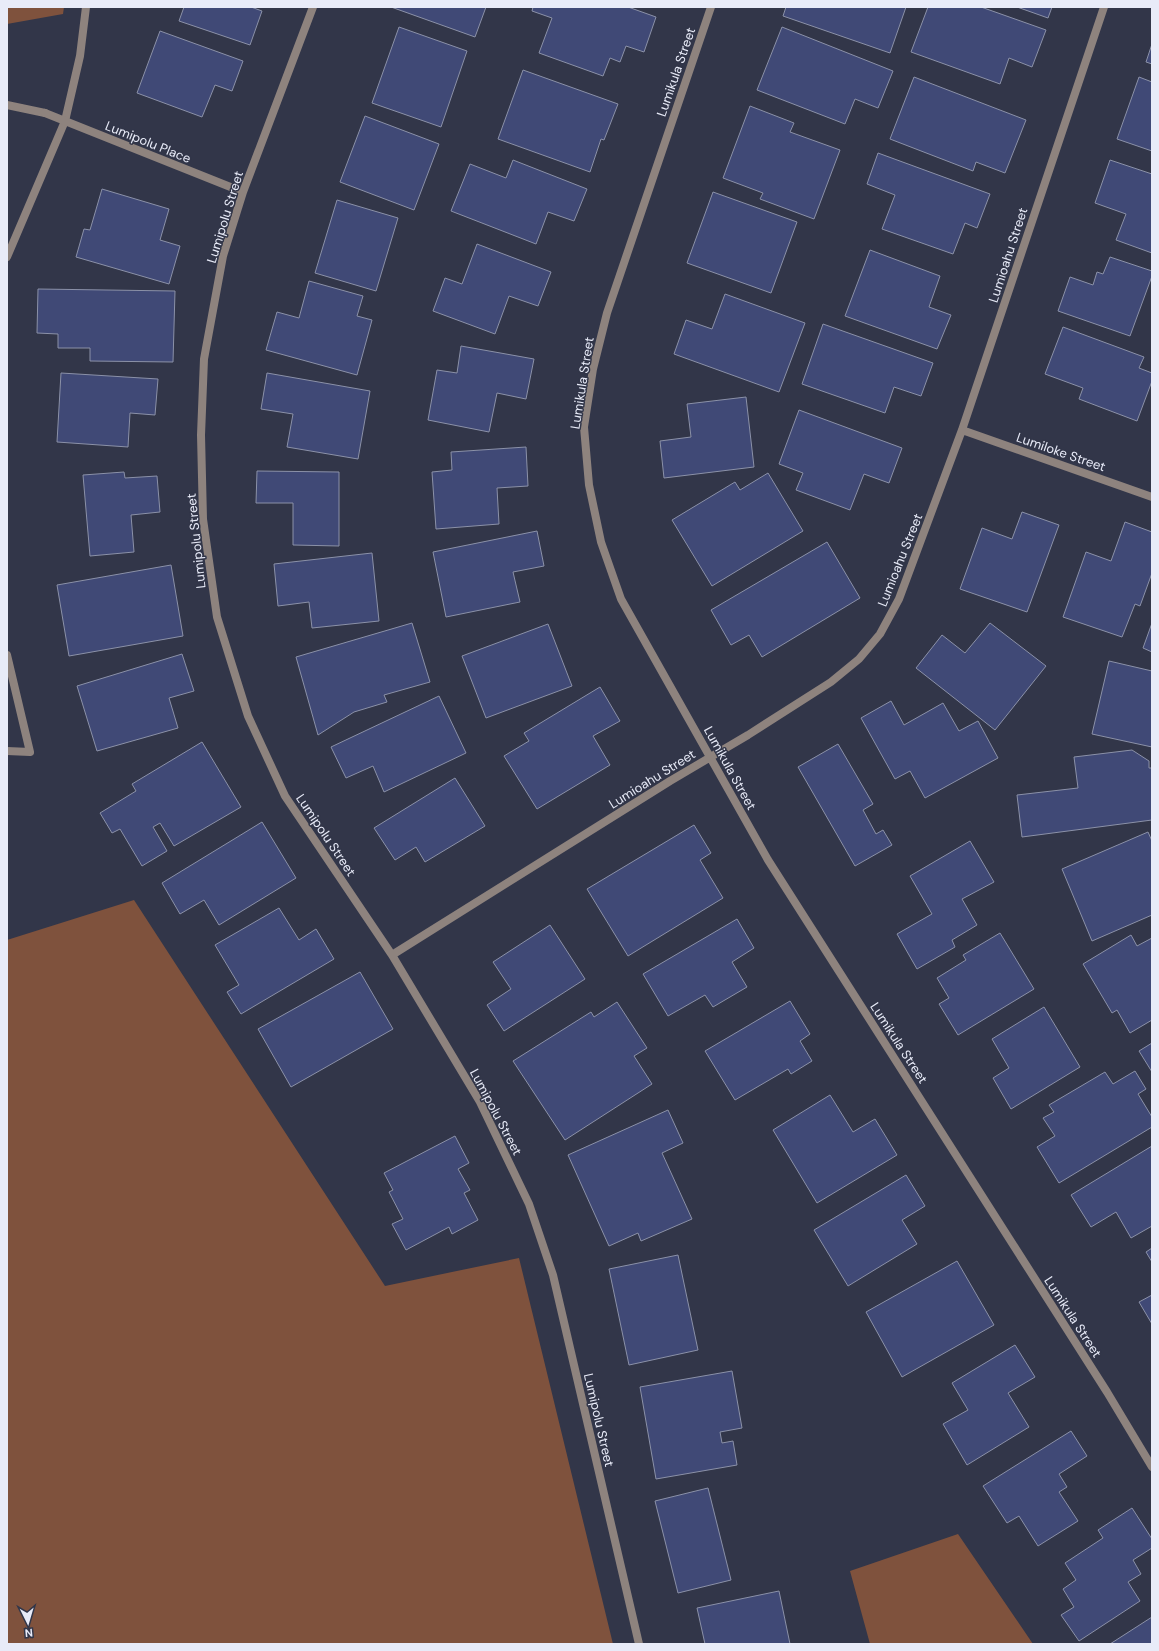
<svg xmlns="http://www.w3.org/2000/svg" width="1159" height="1651" font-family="'DM Sans',sans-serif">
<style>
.green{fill:#7f523d}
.building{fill:#404976;stroke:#8b91a8}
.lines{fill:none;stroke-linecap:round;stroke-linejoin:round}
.lane{stroke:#8e837e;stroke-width:8}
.street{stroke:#8e837e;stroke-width:8}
.labels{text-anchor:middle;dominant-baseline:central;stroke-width:3;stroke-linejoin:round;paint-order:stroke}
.street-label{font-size:13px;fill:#e8ebf8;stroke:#323649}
</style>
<rect width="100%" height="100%" fill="#323649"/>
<path class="green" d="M7 7H64L63 14 7 24Z
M134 900 385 1286 519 1258 613 1644H7V940Z
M958 1534 1033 1644H870L850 1571Z"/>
<path class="building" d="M184 7H251L262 11 250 45 179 21Z
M391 7H486L475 37Z
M533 7H628L656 17 644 52 626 46 620 62 610 58 603 76 539 53 552 18 532 11Z
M786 7H906L890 53 783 16Z
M928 7H981L1046 30 1032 67 1009 58 1000 84 911 52Z
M1017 7H1052L1048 18Z
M399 27 467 51 441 127 372 103Z
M782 27 893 71 878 108 855 99 845 124 757 90Z
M160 31 243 61 232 91 215 85 202 117 137 93Z
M1152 44V64L1146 62Z
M523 70 618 104 604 140 601 139 590 172 498 139Z
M914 77 1026 120 1005 173 976 162 973 171 890 139Z
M1139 77 1152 82V151L1117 139Z
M750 106 794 123 790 132 840 150 814 219 760 199 763 193 723 178Z
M365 116 439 144 414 210 340 182Z
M878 153 990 194 977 228 965 223 953 254 882 229 895 195 867 184Z
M513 160 587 189 574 221 548 212 536 244 451 211 470 164 506 178Z
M1110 160 1152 174V253L1116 240 1126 214 1095 203Z
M102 189 169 209 160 240 180 246 169 284 76 257 84 229 90 230Z
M713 192 797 222 771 293 687 263Z
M337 200 398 218 376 291 315 273Z
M477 244 551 272 538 306 509 296 495 334 433 311 445 278 462 284Z
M870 250 940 276 929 307 951 315 937 349 845 316Z
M1110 257 1152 271V276L1130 336 1058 311 1070 277 1093 285 1097 272 1103 274Z
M309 281 363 296 357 316 372 320 357 375 266 350 277 312 299 318Z
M38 289 175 291 173 362 90 361V348H58V334L37 333Z
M725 294 805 323 779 392 674 354 686 320 712 329Z
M823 324 933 363 921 396 894 387 885 413 802 384Z
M1063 327 1144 357 1139 368 1152 373V381L1137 421 1079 399 1083 388 1045 374Z
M461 346 534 359 526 399 497 393 489 432 428 420 437 370 457 373Z
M61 373 158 379 155 415 130 413 128 447 57 442Z
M267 373 370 391 358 459 287 447 293 414 261 409Z
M746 397 754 467 664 478 660 441 691 437 687 404Z
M799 410 902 448 889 483 864 474 850 510 796 490 803 473 779 464Z
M526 447 528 486 497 488 499 524 436 529 432 472 452 470 451 452Z
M257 471 339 472V546L293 545V503H256Z
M124 472 125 478 157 476 160 512 131 515 134 552 90 556 83 475Z
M768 473 803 531 712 586 672 520 735 482 740 490Z
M1022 512 1059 525 1027 612 960 589 982 528 1012 539Z
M1125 522 1152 532V573L1140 606 1135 604 1122 637 1063 617 1086 552 1111 561Z
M537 531 544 566 513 572 520 602 446 617 433 552Z
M827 542 860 598 762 657 749 635 731 645 711 610Z
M372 553 379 621 312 628 309 602 278 606 274 564Z
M171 565 183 636 69 656 57 585Z
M412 623 430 682 384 695 387 702 354 712 318 735 296 657Z
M990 623 1046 666 995 730 916 668 942 635 965 653Z
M1152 623V652L1143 648Z
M548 624 572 686 486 718 462 656Z
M182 654 194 691 169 698 178 728 97 751 77 686Z
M1109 661 1152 671V747L1092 734Z
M600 687 620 721 593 736 610 765 537 809 504 756 529 741 524 733Z
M439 696 466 753 384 792 373 766 346 778 331 747Z
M891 701 904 725 943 703 959 731 978 721 998 758 925 798 910 771 895 779 861 718Z
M202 742 241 807 174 846 160 823 153 827 167 851 142 866 120 829 112 833 100 813 136 791 132 784Z
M838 744 873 804 863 810 876 834 883 830 892 845 855 866 798 767Z
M1132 750 1149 761V768H1152V820L1022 837 1017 795 1078 788 1074 757Z
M455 778 485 826 425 862 416 847 395 860 374 828Z
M262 822 296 878 219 925 204 900 180 914 162 883Z
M694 825 711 853 700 860 723 898 628 956 587 889Z
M1148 832 1152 841V915L1092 941 1062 869Z
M970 841 994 882 962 899 977 925 952 940 955 947 917 969 897 934 932 914 910 876Z
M279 908 299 940 316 929 334 959 241 1014 227 992 239 985 215 945Z
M737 919 754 948 732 962 747 987 713 1007 705 995 668 1016 643 974Z
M550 925 585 979 504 1031 487 1005 511 989 493 962Z
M1000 933 1034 989 958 1035 939 1004 949 998 937 978 966 960 963 955Z
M1131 935 1137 946 1152 938V1020L1130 1033 1117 1010 1112 1013 1083 964Z
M360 972 393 1029 291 1087 258 1029Z
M790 1001 810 1034 800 1041 812 1061 791 1074 788 1069 735 1100 705 1051Z
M617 1002 647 1048 634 1056 652 1084 565 1140 513 1061 591 1012 594 1017Z
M1044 1007 1080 1067 1011 1109 993 1078 1009 1068 992 1039Z
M1152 1043V1072L1139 1051Z
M1135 1071 1146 1089 1138 1094 1152 1117V1127L1059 1183 1037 1147 1055 1136 1043 1118 1054 1112 1049 1105 1105 1072 1113 1084Z
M830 1095 853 1132 875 1119 897 1155 817 1203 773 1130Z
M668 1110 683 1143 662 1153 692 1219 641 1241 638 1233 609 1246 568 1155Z
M455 1136 469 1163 458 1169 470 1190 464 1193 478 1220 452 1234 449 1227 406 1250 392 1224 403 1219 389 1192 393 1190 384 1173Z
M1152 1146V1226L1131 1238 1116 1212 1091 1227 1071 1195Z
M906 1175 925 1206 902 1220 917 1244 848 1286 814 1230Z
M1152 1248V1262L1146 1252Z
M678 1255 698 1350 629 1365 609 1269Z
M957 1261 994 1325 902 1377 866 1312Z
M1152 1295V1324L1139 1302Z
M1015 1345 1035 1377 1008 1393 1029 1427 967 1465 943 1424 968 1410 952 1383Z
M732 1371 742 1428 720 1432 722 1443 733 1441 737 1465 656 1479 640 1387Z
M1071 1431 1087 1456 1059 1474 1067 1487 1059 1492 1078 1521 1038 1546 1019 1516 1007 1523 983 1486Z
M708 1488 731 1580 678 1593 655 1501Z
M1132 1508 1152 1539V1548L1133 1560 1141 1574 1128 1582 1140 1601 1079 1641 1061 1615 1074 1607 1063 1589 1076 1580 1065 1563 1103 1538 1098 1530Z
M779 1591 790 1644H705L697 1608Z
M1152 1617V1644H1110Z"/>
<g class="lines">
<path class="lane" d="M7 105 45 113
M7 257 65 121 80 56 86 7
M7 655 30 752 7 751"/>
<path class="street" d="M313 7 243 192 223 256 204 359 201 435 203 519 217 617 248 716 285 796 392 955 480 1102 529 1204 553 1275 639 1644
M711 7 607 313 593 369 584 427 589 485 601 542 621 599 768 860 1107 1392 1152 1467
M45 113 243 192
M962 430 1152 497
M392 955 670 781 748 735 831 682 859 659 880 634 899 599 962 430 1104 7"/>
</g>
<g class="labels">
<g class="street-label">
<text transform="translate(676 72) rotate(-71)">Lumikula Street</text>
<text transform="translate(148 142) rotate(22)">Lumipolu Place</text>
<text transform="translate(225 217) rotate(-73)">Lumipolu Street</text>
<text transform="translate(1008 255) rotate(-72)">Lumioahu Street</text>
<text transform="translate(582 383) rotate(-81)">Lumikula Street</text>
<text transform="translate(1061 452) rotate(19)">Lumiloke Street</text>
<text transform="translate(196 541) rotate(-96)">Lumipolu Street</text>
<text transform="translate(900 560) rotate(-68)">Lumioahu Street</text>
<text transform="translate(730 768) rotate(61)">Lumikula Street</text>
<text transform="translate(652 779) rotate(-32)">Lumioahu Street</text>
<text transform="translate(326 835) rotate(56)">Lumipolu Street</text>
<text transform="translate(899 1043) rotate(57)">Lumikula Street</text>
<text transform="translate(496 1112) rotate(62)">Lumipolu Street</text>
<text transform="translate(1073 1317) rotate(57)">Lumikula Street</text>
<text transform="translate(599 1420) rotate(77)">Lumipolu Street</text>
</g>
</g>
<rect width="1159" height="1651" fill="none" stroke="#e8ebf8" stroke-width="16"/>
<g transform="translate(28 1623) rotate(175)" stroke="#323649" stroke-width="3" paint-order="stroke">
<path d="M0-3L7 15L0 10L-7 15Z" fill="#e8ebf8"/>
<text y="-6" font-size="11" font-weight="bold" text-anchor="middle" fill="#e8ebf8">N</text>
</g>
</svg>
